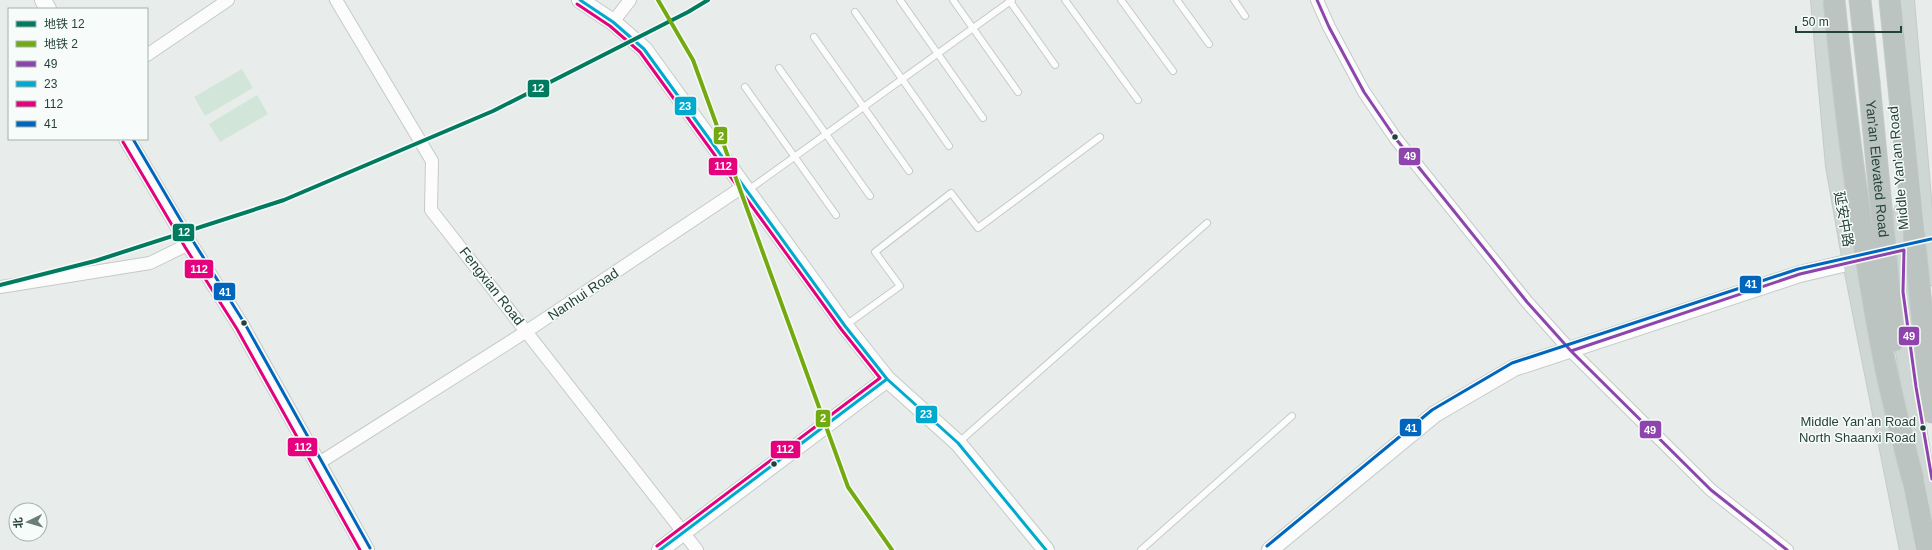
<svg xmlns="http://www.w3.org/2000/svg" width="1932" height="550" font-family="Helvetica,'Noto Sans SC',sans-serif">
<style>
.green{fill:#d1e6d8}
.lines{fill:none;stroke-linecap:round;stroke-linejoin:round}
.lane-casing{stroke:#c5cac8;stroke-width:8}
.street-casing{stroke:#c5cac8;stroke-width:14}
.secondary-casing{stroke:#c3cbc8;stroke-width:18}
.primary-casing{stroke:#c3ccc9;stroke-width:20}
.highway-casing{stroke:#c3ccc9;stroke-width:23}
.lane{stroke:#fcfcfc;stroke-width:6}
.street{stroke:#fcfcfc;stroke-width:12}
.secondary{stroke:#fcfcfc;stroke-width:16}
.primary{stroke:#cfd7d5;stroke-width:18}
.highway{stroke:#bcc4c2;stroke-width:21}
.highway-bridge-casing{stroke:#c3ccc9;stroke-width:23;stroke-linecap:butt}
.highway-bridge{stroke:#bcc4c2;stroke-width:21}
.bus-1-casing{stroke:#f7fbf9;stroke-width:6}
.bus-2-casing{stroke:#f7fbf9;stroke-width:6}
.bus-3-casing{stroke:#f7fbf9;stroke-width:6}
.bus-4-casing{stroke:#f7fbf9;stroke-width:6}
.bus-1{stroke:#8e44ad;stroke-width:3}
.bus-2{stroke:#00a9ce;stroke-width:3}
.bus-3{stroke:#e5007d;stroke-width:3}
.bus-4{stroke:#0065bd;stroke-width:3}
.metro-1-casing{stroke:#f7fbf9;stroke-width:7}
.metro-2-casing{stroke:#f7fbf9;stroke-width:7}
.metro-1{stroke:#007b5f;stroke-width:4}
.metro-2{stroke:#74aa11;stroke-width:4}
.bus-dot{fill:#24423a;stroke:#f7fbf9;stroke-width:1.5}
.labels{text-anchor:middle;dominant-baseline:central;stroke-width:3;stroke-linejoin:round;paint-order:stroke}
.bus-label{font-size:13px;fill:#24423a;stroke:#f7fbf9;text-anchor:end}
.street-label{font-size:14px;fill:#24423a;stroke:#f7fbf9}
.line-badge{stroke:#f7fbf9;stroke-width:1.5}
.badge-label{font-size:11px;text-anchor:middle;font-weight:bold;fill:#fff}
</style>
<rect width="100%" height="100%" fill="#e8edeb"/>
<path class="green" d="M242 69 253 88 205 116 194 97Z
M257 95 268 114 220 142 209 124Z"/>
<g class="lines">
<defs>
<path id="lane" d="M900 0 983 118
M953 0 1018 92
M1009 0 1055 65
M1065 0 1138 100
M1121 0 1173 71
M1177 0 1209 44
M1234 0 1245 16
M855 12 949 146
M814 37 909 171
M779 68 870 196
M745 87 836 215
M747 191 1012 0
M846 325 900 286 875 252 951 193 978 228 1100 137
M959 442 1207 223
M1141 550 1292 416"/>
<path id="street" d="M336 0 432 161 431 210 697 550
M1317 0 1329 27 1364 92 1396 139 1527 302 1571 351 1711 490 1787 550
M613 22 630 0
M147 55 228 0
M0 287 150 263 189 244
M319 463 527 331 744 186"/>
<path id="secondary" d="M43 0 48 9
M580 0 613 22 644 49 845 326 887 379 958 443 1046 550
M127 139 189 244 241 326 366 550
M660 550 887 379
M1270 550 1435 414 1514 368 1800 274 1864 259"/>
<path id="primary" d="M1820 0 1835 166 1852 262 1909 550
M1905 0 1926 245V278
M1903 212V292L1909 332
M1900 320 1932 523"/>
<path id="highway" d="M1860 0 1869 82
M1890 0 1914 235
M1913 480 1927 550"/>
</defs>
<use href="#lane" class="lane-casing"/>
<use href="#street" class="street-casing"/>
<use href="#secondary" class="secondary-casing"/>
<use href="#primary" class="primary-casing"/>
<use href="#highway" class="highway-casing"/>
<use href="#lane" class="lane"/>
<use href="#street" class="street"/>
<use href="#secondary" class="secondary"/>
<use href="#primary" class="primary"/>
<use href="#highway" class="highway"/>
<defs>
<g id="highway-bridge">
<path d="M1834 0C1846 121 1861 240 1884 359 1892 400 1903 440 1913 480"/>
<path id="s1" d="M1869 82 1894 341"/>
<path d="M1914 235 1932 413"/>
</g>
</defs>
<use href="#highway-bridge" class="highway-bridge-casing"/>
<use href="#highway-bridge" class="highway-bridge"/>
<defs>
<path id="bus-1" d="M1317 0 1329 27 1364 92 1396 139 1527 302 1571 351 1711 490 1787 550
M1571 351 1800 274 1904 250 1903 292 1916 387 1932 479"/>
<path id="bus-2" d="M580 0 613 22 644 49 845 326 887 379 958 443 1046 550
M660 550 887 379"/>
<path id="bus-3" d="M577 4 610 26 640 52 841 329 880 378 657 546
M123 142 185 247 237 329 360 550"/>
<path id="bus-4" d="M133 139 193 241 245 324 370 548
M1267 546 1432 410 1512 363 1798 269 1931 239"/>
</defs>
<use href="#bus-1" class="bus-1-casing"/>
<use href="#bus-2" class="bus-2-casing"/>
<use href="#bus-3" class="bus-3-casing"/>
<use href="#bus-4" class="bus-4-casing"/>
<use href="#bus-1" class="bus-1"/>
<use href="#bus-2" class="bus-2"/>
<use href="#bus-3" class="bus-3"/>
<use href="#bus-4" class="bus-4"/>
<defs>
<path id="metro-1" d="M0 285 95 261 284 200 493 111 688 12 708 0"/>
<path id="metro-2" d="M658 0 693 60 848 487 892 550"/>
</defs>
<use href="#metro-1" class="metro-1-casing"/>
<use href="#metro-2" class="metro-2-casing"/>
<use href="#metro-1" class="metro-1"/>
<use href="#metro-2" class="metro-2"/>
</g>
<g class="bus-dot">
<circle cx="1395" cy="137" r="3.5"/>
<circle cx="244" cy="323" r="3.5"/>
<circle cx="1923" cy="428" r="3.5"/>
<circle cx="774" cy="464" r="3.5"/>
</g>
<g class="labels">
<g class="bus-label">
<text x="1916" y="421">Middle Yan'an Road<tspan x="1916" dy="16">North Shaanxi Road</tspan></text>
</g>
<g class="street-label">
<text stroke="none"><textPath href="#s1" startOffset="87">Yan'an Elevated Road</textPath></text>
<text transform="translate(1898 168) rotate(-95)">Middle Yan'an Road</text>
<text transform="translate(1844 219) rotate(80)">延安中路</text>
<text transform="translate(492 286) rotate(52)">Fengxian Road</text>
<text transform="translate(583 294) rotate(-34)">Nanhui Road</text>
</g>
</g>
<g class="line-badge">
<rect x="527" y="79" width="23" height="19" rx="4" fill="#007b5f"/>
<rect x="674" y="96" width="23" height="20" rx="4" fill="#00a9ce"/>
<rect x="713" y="126" width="15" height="19" rx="4" fill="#74aa11"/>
<rect x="1398" y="147" width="23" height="19" rx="4" fill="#8e44ad"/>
<rect x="708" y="157" width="30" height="19" rx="4" fill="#e5007d"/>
<rect x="172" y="223" width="23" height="19" rx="4" fill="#007b5f"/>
<rect x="184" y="259" width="30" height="20" rx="4" fill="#e5007d"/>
<rect x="1739" y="275" width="23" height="19" rx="4" fill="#0065bd"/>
<rect x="213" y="282" width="23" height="19" rx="4" fill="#0065bd"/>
<rect x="1898" y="326" width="22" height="20" rx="4" fill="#8e44ad"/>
<rect x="915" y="405" width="23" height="19" rx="4" fill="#00a9ce"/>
<rect x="815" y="409" width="16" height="19" rx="4" fill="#74aa11"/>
<rect x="1399" y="418" width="23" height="19" rx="4" fill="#0065bd"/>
<rect x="1639" y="420" width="23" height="19" rx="4" fill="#8e44ad"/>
<rect x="287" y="437" width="31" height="20" rx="4" fill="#e5007d"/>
<rect x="770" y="440" width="31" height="19" rx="4" fill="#e5007d"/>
</g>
<g class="badge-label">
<text x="538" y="92">12</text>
<text x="685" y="110">23</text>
<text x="721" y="140">2</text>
<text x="1410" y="160">49</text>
<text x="723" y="170">112</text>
<text x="184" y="236">12</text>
<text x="199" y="273">112</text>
<text x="1751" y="288">41</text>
<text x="225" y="296">41</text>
<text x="1909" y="340">49</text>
<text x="926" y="418">23</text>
<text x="823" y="422">2</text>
<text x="1411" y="432">41</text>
<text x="1650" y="434">49</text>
<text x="303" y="451">112</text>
<text x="785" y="453">112</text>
</g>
<rect x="8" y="8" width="140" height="132" fill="#f7fbf9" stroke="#a3b1ad"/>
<rect x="16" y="21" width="20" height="6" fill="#007b5f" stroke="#a3b1ad"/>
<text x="44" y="28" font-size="12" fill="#24423a">地铁 12</text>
<rect x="16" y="41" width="20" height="6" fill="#74aa11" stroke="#a3b1ad"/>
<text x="44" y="48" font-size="12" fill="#24423a">地铁 2</text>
<rect x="16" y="61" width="20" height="6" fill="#8e44ad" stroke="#a3b1ad"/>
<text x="44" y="68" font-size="12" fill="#24423a">49</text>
<rect x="16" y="81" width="20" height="6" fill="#00a9ce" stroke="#a3b1ad"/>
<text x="44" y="88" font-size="12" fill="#24423a">23</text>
<rect x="16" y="101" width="20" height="6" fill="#e5007d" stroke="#a3b1ad"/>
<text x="44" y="108" font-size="12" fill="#24423a">112</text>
<rect x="16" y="121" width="20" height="6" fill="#0065bd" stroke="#a3b1ad"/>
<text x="44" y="128" font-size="12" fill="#24423a">41</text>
<g transform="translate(28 522) rotate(265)"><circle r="19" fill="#f7fbf9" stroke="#a3b1ad"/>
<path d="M0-3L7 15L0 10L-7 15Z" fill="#697e78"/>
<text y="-6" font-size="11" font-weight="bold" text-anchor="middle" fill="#24423a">北</text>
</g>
<path d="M1796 26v6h105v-6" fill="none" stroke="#24423a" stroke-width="2"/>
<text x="1802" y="26" font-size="12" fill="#24423a" stroke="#f7fbf9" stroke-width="3" paint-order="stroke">50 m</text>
</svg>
